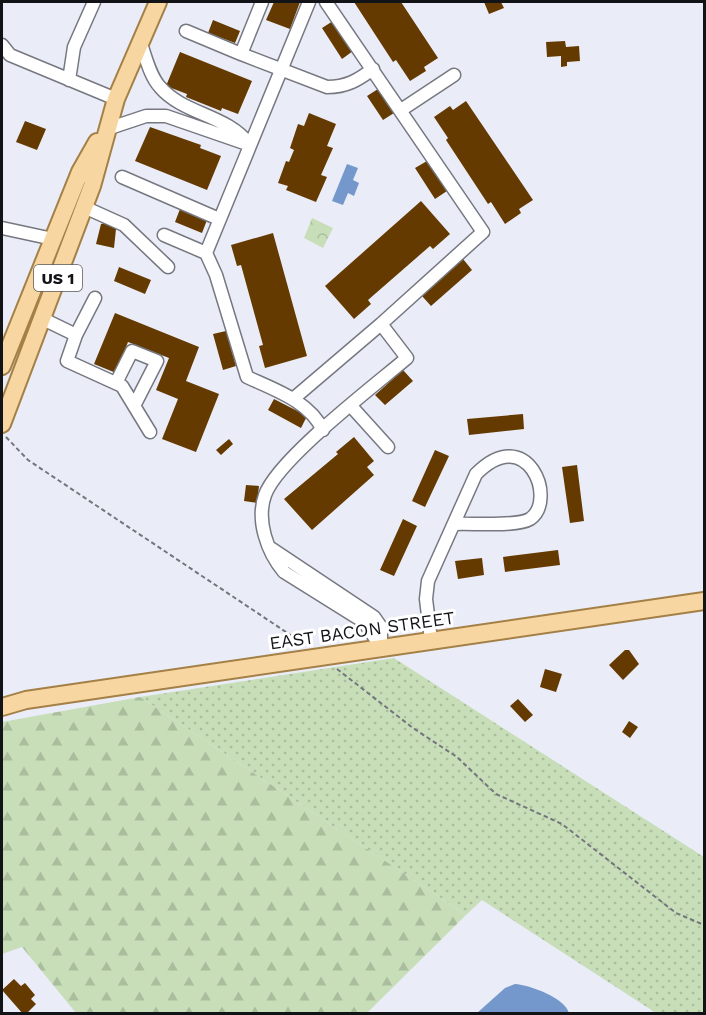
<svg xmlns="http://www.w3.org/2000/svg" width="706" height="1015" font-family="'Work Sans',sans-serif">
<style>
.grass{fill:url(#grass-dots)}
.forest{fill:url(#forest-firs)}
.park{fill:url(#park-crowns)}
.water{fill:#7498cc}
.building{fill:#653a00}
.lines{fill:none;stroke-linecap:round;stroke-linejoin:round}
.minor-casing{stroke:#767881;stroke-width:15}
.major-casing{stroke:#a48047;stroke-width:20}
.path{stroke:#74767c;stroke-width:2;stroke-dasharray:4.5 3;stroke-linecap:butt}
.minor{stroke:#fff;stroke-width:12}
.major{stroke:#f8d6a1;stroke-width:16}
.labels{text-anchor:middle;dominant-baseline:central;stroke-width:6;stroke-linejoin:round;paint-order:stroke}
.shield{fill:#fff;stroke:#595a5c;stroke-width:1.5}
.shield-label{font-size:16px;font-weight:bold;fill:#121316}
.street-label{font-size:18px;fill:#121316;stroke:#fff}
</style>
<defs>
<pattern id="grass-dots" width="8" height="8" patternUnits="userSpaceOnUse" patternTransform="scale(1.5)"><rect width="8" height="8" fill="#c7deb9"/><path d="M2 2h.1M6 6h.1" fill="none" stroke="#aabe9e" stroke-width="1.8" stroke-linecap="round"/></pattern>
<pattern id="forest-firs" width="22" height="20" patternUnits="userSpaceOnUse" patternTransform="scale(1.5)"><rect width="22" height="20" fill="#c7deb9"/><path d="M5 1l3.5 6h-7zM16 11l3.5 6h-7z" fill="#aabe9e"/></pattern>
<pattern id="park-crowns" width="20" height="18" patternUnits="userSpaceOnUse" patternTransform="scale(1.5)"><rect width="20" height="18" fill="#c7deb9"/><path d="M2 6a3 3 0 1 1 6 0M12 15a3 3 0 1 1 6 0" fill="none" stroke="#aabe9e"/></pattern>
</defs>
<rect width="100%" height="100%" fill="#eaedf7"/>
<path class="grass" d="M394 658 704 857V1013H656L482 900 466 915 140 697Z"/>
<path class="forest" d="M140 697 466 915 367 1013H76L22 947 2 954V722Z"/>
<path class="park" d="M312 218 333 228 323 248 304 238Z"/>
<path class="water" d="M347 164 358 168 353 180 359 183 354 196 348 193 343 205 332 201Z
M515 984C530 985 565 998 569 1013H477L505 988Z"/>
<path class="building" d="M274 2H300L290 29 266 20Z
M354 2H401L438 58 424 67 426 71 410 81 396 60 393 62Z
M484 2H501L504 8 489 14Z
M213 20 240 31 235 43 208 33Z
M333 21 353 51 342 59 322 28Z
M565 41 566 47 579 46 580 61 567 62V66L561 67V56L547 57 546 42Z
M180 52 252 81 238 114 222 108 221 111 186 97 187 94 166 86Z
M378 89 394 113 383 120 367 96Z
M466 101 533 200 519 209 521 213 505 224 491 202 488 204 446 140 448 138 434 117 450 106 453 110Z
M309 113 336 124 327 146 333 148 321 175 327 177 316 202 286 190 288 186 278 183 286 161 289 162 294 150 290 148 298 124 304 126Z
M25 121 46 129 37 150 16 142Z
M150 127 201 145 200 148 221 156 207 190 135 161Z
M427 161 447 191 435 199 415 168Z
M421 201 450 234 433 249 430 246 368 300 371 304 354 319 325 286Z
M180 209 207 220 202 233 175 222Z
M105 223 116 229 114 248 96 244 101 224Z
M273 233 307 356 265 368 259 346 263 345 241 265 237 266 231 245Z
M463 259 472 270 431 306 422 296Z
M119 267 151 280 145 294 114 281Z
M115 313 199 347 186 381 219 394 196 452 162 439 178 399 156 390 169 358 128 342 116 373 94 364Z
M226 331 236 366 223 370 213 334Z
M403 370 413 381 385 405 375 395Z
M274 399 307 416 301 428 268 410Z
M523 414 524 429 469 435 467 419Z
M354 437 374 461 367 467 374 475 312 530 284 499 338 454 336 452Z
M229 439 233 444 221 455 216 450Z
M435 450 449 456 425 507 412 501Z
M577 465 584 521 570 523 562 467Z
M246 485 259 486 257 503 244 501Z
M403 519 417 526 394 576 380 570Z
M558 550 560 565 505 572 503 557Z
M482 558 484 575 458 579 455 561Z
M625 650H629L639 664 623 680 609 665Z
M545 669 562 674 556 692 540 687Z
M518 699 533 715 525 722 510 706Z
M629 721 638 727 630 738 622 732Z
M14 979 21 986 25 983 35 995 31 999 36 1004 26 1014H23L2 990Z"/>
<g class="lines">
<defs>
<path id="minor" d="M262 2 241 54 327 87C347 87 358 80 373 69
M309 2 206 253 216 275 247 377C275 390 309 401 323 430
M326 2 483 232 381 324 407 358C374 386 278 459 265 495 256 520 267 552 284 572L364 622 381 647
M186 31 241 54
M141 44C146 58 150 76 160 87 184 115 227 114 250 145
M2 45 10 55 116 99
M69 80 74 47 94 2
M401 110 454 75
M107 129 146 116H166L250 145
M122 177 219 219
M84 207 124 225 168 267
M2 228 53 239
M164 235 206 253
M43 319 76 335 95 298
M76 335 67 361 122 386 150 432
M116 383 132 351 157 361 134 406
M293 399 381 324
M351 406 388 447
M269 547 374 617 381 627V647
M431 640 426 599 428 581 476 474C527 422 558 500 530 519 517 527 472 523 455 524"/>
<path id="major" d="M2 366 80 172 97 142
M2 424 92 186 116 99 158 2
M2 707 26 700 704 601"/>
</defs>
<use href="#minor" class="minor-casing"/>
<use href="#major" class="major-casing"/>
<path class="path" d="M6 437 28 460 304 644
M337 669 413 728 457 757 496 794 562 824 676 913 704 925"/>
<use href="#minor" class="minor"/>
<use href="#major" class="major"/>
</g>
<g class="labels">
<rect class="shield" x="34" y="265" width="48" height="26" rx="4.5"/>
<g class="shield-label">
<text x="58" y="278">US 1</text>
</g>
<g class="street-label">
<text transform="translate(362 630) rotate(-8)">EAST BACON STREET</text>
</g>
</g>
<rect width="706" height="1015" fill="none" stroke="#121316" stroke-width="6"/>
</svg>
